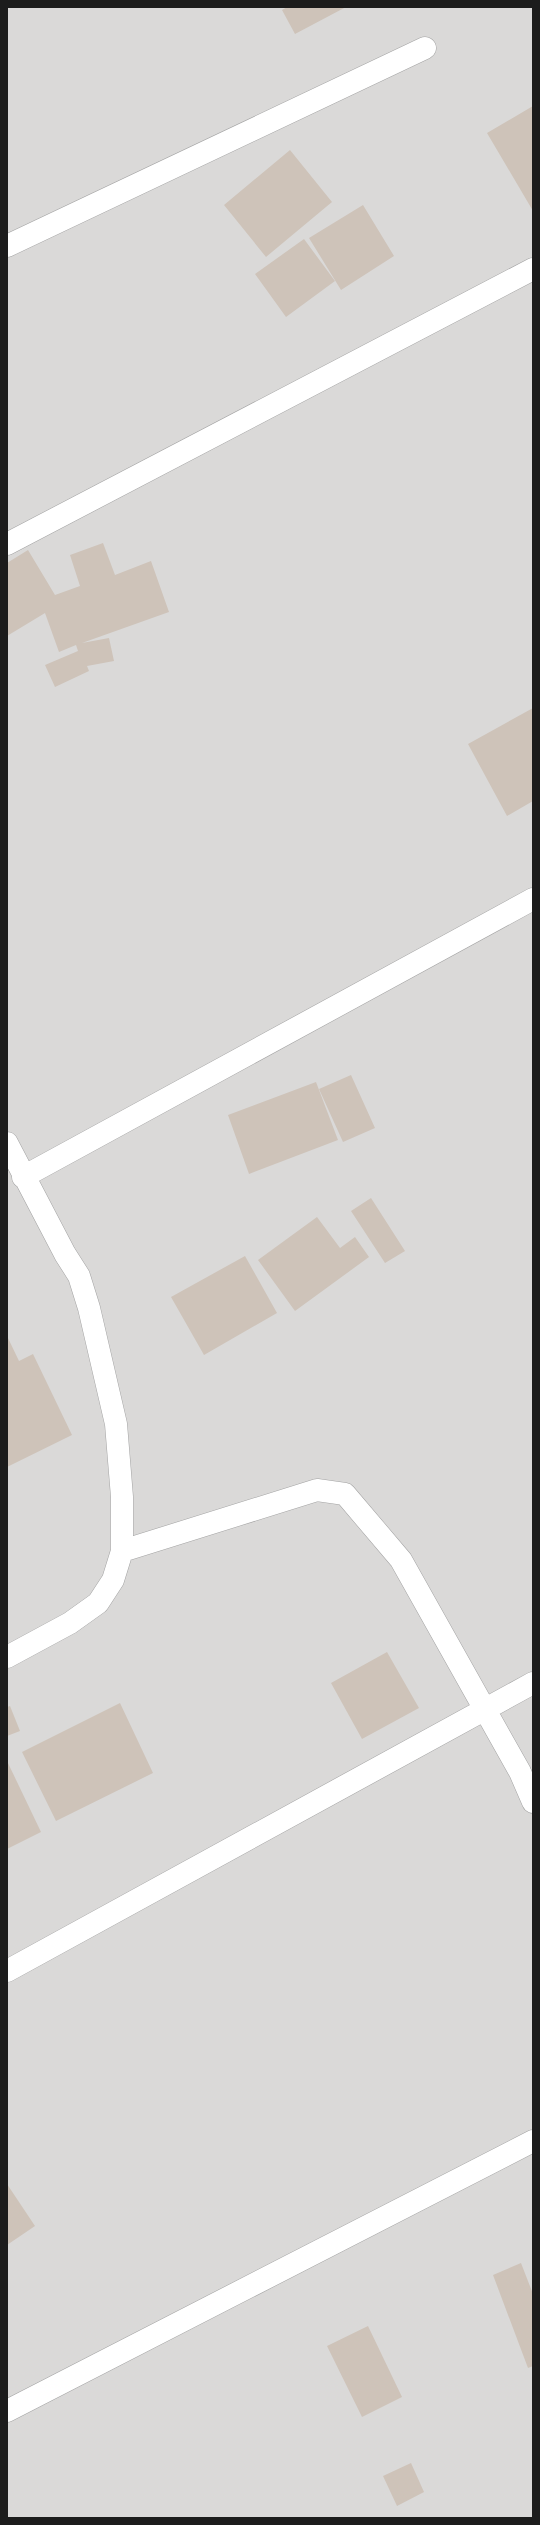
<svg xmlns="http://www.w3.org/2000/svg" width="540" height="2525" font-family="'DejaVu Sans',sans-serif">
<style>
.residential{fill:#dad9d8}
.building{fill:#cec3b9}
.lines{fill:none;stroke-linecap:round;stroke-linejoin:round}
.minor-casing{stroke:#a3a3a3;stroke-width:23}
.minor{stroke:#fff;stroke-width:22}
</style>
<rect width="100%" height="100%" fill="#eeeae0"/>
<path class="residential" d="M7 7H533V2518H7Z"/>
<path class="building" d="M287 7H346L295 34 282 10Z
M533 106V211L487 133Z
M290 150 332 202 266 257 224 205Z
M363 205 394 256 341 290 309 238Z
M304 239 335 281 286 317 255 274Z
M103 543 115 575 151 561 169 612 82 643 109 638 114 661 87 666 89 671 55 687 45 665 78 651 76 645 59 652 45 613 7 636V563L28 550 55 595 80 586 70 555Z
M533 708V801L507 816 468 744Z
M351 1075 375 1128 343 1142 319 1089Z
M316 1082 338 1140 249 1174 228 1115Z
M371 1198 405 1251 385 1263 351 1211Z
M317 1217 340 1248 355 1237 369 1257 295 1311 258 1260Z
M245 1256 277 1313 204 1355 171 1297Z
M7 1336 19 1361 33 1354 72 1435 7 1467Z
M387 1652 419 1708 362 1739 331 1683Z
M120 1703 153 1773 56 1821 22 1752Z
M10 1706 20 1731 7 1736V1707Z
M7 1761 41 1832 7 1849Z
M7 2184 35 2226 7 2245Z
M521 2263 533 2294V2366L528 2368 493 2275Z
M368 2326 402 2397 362 2417 327 2346Z
M411 2463 424 2492 397 2506 383 2476Z"/>
<g class="lines">
<defs>
<path id="minor" d="M7 246 425 48
M7 544 533 269
M7 1143 65 1254 79 1276 89 1308 116 1424 122 1497V1551L113 1580 98 1603 70 1623 7 1657
M23 1177 533 899
M122 1551 317 1490 345 1494 401 1560 520 1772 533 1802
M7 1971 533 1683
M7 2411 533 2141"/>
</defs>
<use href="#minor" class="minor-casing"/>
<use href="#minor" class="minor"/>
</g>
<rect width="540" height="2525" fill="none" stroke="#1c1c1c" stroke-width="16"/>
</svg>
